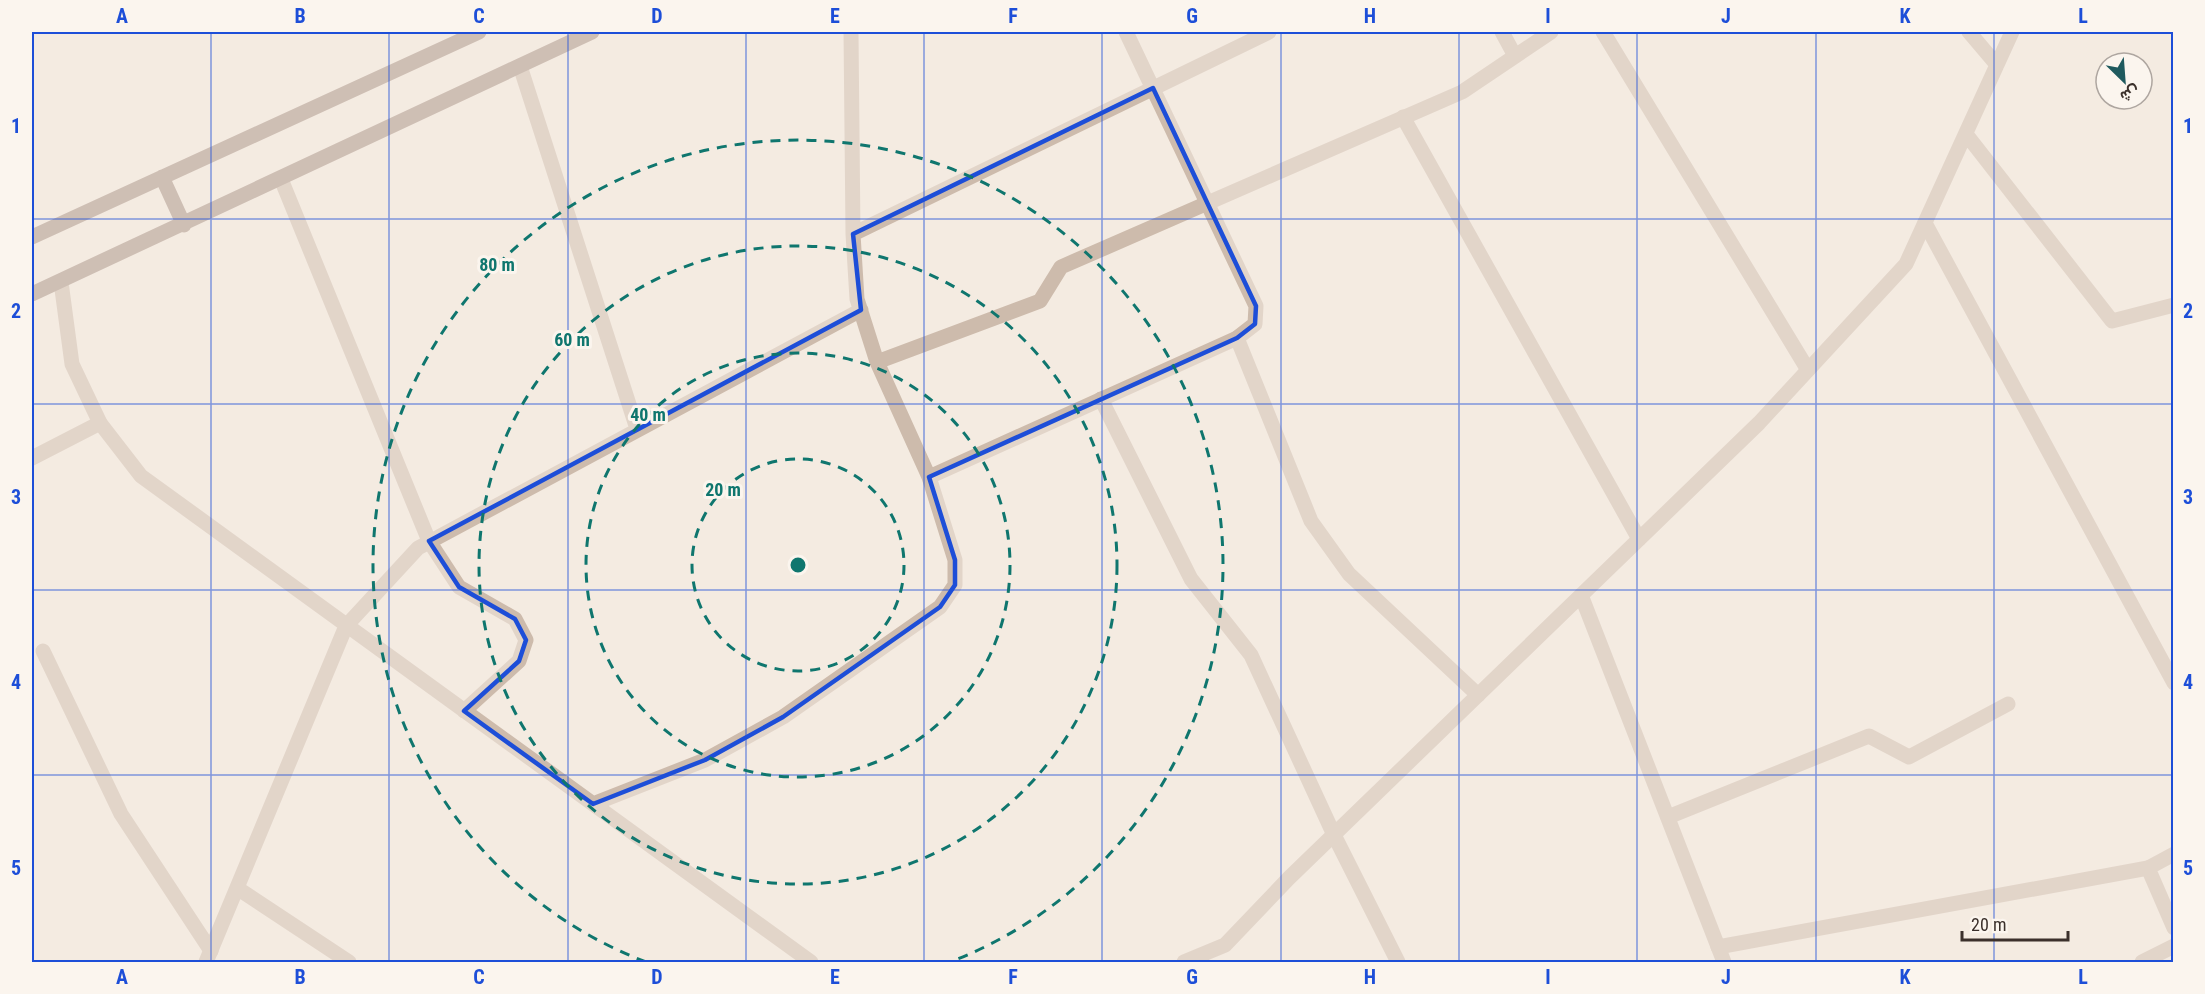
<svg xmlns="http://www.w3.org/2000/svg" width="2205" height="994" font-family="'Roboto Condensed',Vazirmatn,sans-serif">
<style>
.lines{fill:none;stroke-linecap:round;stroke-linejoin:round}
.lane{stroke:#cdbbac;stroke-width:15}
.street{stroke:#cdbbac;stroke-width:15}
.secondary{stroke:#a18a7d;stroke-width:15}
.marked{fill:none;stroke:#1d4ed8;stroke-width:4.5;stroke-linejoin:round}
.grid{fill:none;stroke:#1d4ed8;stroke-width:1.5;stroke-opacity:0.55}
.ring{fill:none;stroke:#0f766e;stroke-width:3;stroke-dasharray:10 8}
.centre{fill:#0f766e;stroke:#fbf5ee;stroke-width:3}
.ring-label{font-size:18px;text-anchor:middle;font-weight:bold;fill:#0f766e;stroke:#fbf5ee;stroke-width:6;stroke-linejoin:round;paint-order:stroke}
.neatline{fill:none;stroke:#1d4ed8;stroke-width:2}
.grid-label{font-size:20px;text-anchor:middle;font-weight:bold;fill:#1d4ed8}
</style>
<rect width="100%" height="100%" fill="#f4ebe1"/>
<g class="lines">
<path class="lane" d="M1603 32 1808 370
M1403 117 1639 539
M1925 223 2174 683
M1237 338 1311 521 1349 574 1478 695
M1101 399 1191 579 1251 655 1334 835 1398 962
M32 458 100 423
M43 651 121 814 211 951
M1668 817 1869 736 1909 757 2008 704
M1718 947 2148 868"/>
<path class="street" d="M1502 32 1515 56
M1969 32 1997 65
M520 66 637 429
M1966 134 2112 321 2174 305
M281 179 429 541 459 587 515 619 526 640 519 661 464 711
M853 234 1269 32
M61 282 72 364 100 423 141 476 811 962
M877 362 1040 301 1061 267 1462 92 1551 32
M929 477 1237 338 1255 324 1256 306 1126 32
M1581 595 1724 962
M593 804 705 760 783 717 940 607 955 585V560L929 477 877 362 857 299 853 234 851 32
M2174 854 2148 868 2174 928
M237 888 349 962
M206 962 346 626 418 548 861 310
M1184 962 1225 945 1289 878 1759 423 1906 264 2012 32
M2142 962 2174 946"/>
<path class="secondary" d="M162 177 184 225
M32 237 479 32
M32 294 592 32"/>
</g>
<path d="M0 0H2205V994H0ZM1153 88 1256 306 1255 324 1237 338 929 477 955 560V585L940 607 783 717 705 760 593 804 464 711 519 661 526 640 515 619 459 587 429 541 861 310 853 234Z" fill="#f4ebe1" fill-opacity=".55" fill-rule="evenodd"/>
<path class="marked" d="M1153 88 1256 306 1255 324 1237 338 929 477 955 560V585L940 607 783 717 705 760 593 804 464 711 519 661 526 640 515 619 459 587 429 541 861 310 853 234Z"/>
<path class="grid" d="M211 32V962M389 32V962M568 32V962M746 32V962M924 32V962M1102 32V962M1281 32V962M1459 32V962M1637 32V962M1816 32V962M1994 32V962M32 219H2174M32 404H2174M32 590H2174M32 775H2174"/>
<g class="ring">
<circle cx="798" cy="565" r="106"/>
<circle cx="798" cy="565" r="212"/>
<circle cx="798" cy="565" r="319"/>
<path d="M646 962A425 425 0 1 1 950 962"/>
</g>
<circle cx="798" cy="565" r="9" class="centre"/>
<g class="ring-label">
<text x="497" y="271">80 m</text>
<text x="572" y="346">60 m</text>
<text x="648" y="421">40 m</text>
<text x="723" y="496">20 m</text>
</g>
<rect width="2205" height="994" fill="none" stroke="#fbf5ee" stroke-width="66"/>
<g transform="translate(2124 81) rotate(155)"><circle r="28" fill="#fbf5ee" stroke="#aea6a0" stroke-width="1.5"/>
<path d="M0-4.5L10 22L0 15L-10 22Z" fill="#1f5a5e"/>
<text y="-9" font-size="16" font-weight="bold" text-anchor="middle" fill="#3b302b">ش</text>
</g>
<path d="M1962 931v9h106v-9" fill="none" stroke="#3b302b" stroke-width="3"/>
<text x="1971" y="931" font-size="18" fill="#3b302b" stroke="#fbf5ee" stroke-width="4.5" paint-order="stroke">20 m</text>
<rect x="33" y="33" width="2139" height="928" class="neatline"/>
<g class="grid-label">
<text x="122" y="23">A</text>
<text x="300" y="23">B</text>
<text x="479" y="23">C</text>
<text x="657" y="23">D</text>
<text x="835" y="23">E</text>
<text x="1013" y="23">F</text>
<text x="1192" y="23">G</text>
<text x="1370" y="23">H</text>
<text x="1548" y="23">I</text>
<text x="1726" y="23">J</text>
<text x="1905" y="23">K</text>
<text x="2083" y="23">L</text>
<text x="16" y="133">1</text>
<text x="2188" y="133">1</text>
<text x="16" y="318">2</text>
<text x="2188" y="318">2</text>
<text x="16" y="504">3</text>
<text x="2188" y="504">3</text>
<text x="16" y="689">4</text>
<text x="2188" y="689">4</text>
<text x="16" y="875">5</text>
<text x="2188" y="875">5</text>
<text x="122" y="984">A</text>
<text x="300" y="984">B</text>
<text x="479" y="984">C</text>
<text x="657" y="984">D</text>
<text x="835" y="984">E</text>
<text x="1013" y="984">F</text>
<text x="1192" y="984">G</text>
<text x="1370" y="984">H</text>
<text x="1548" y="984">I</text>
<text x="1726" y="984">J</text>
<text x="1905" y="984">K</text>
<text x="2083" y="984">L</text>
</g>
</svg>
